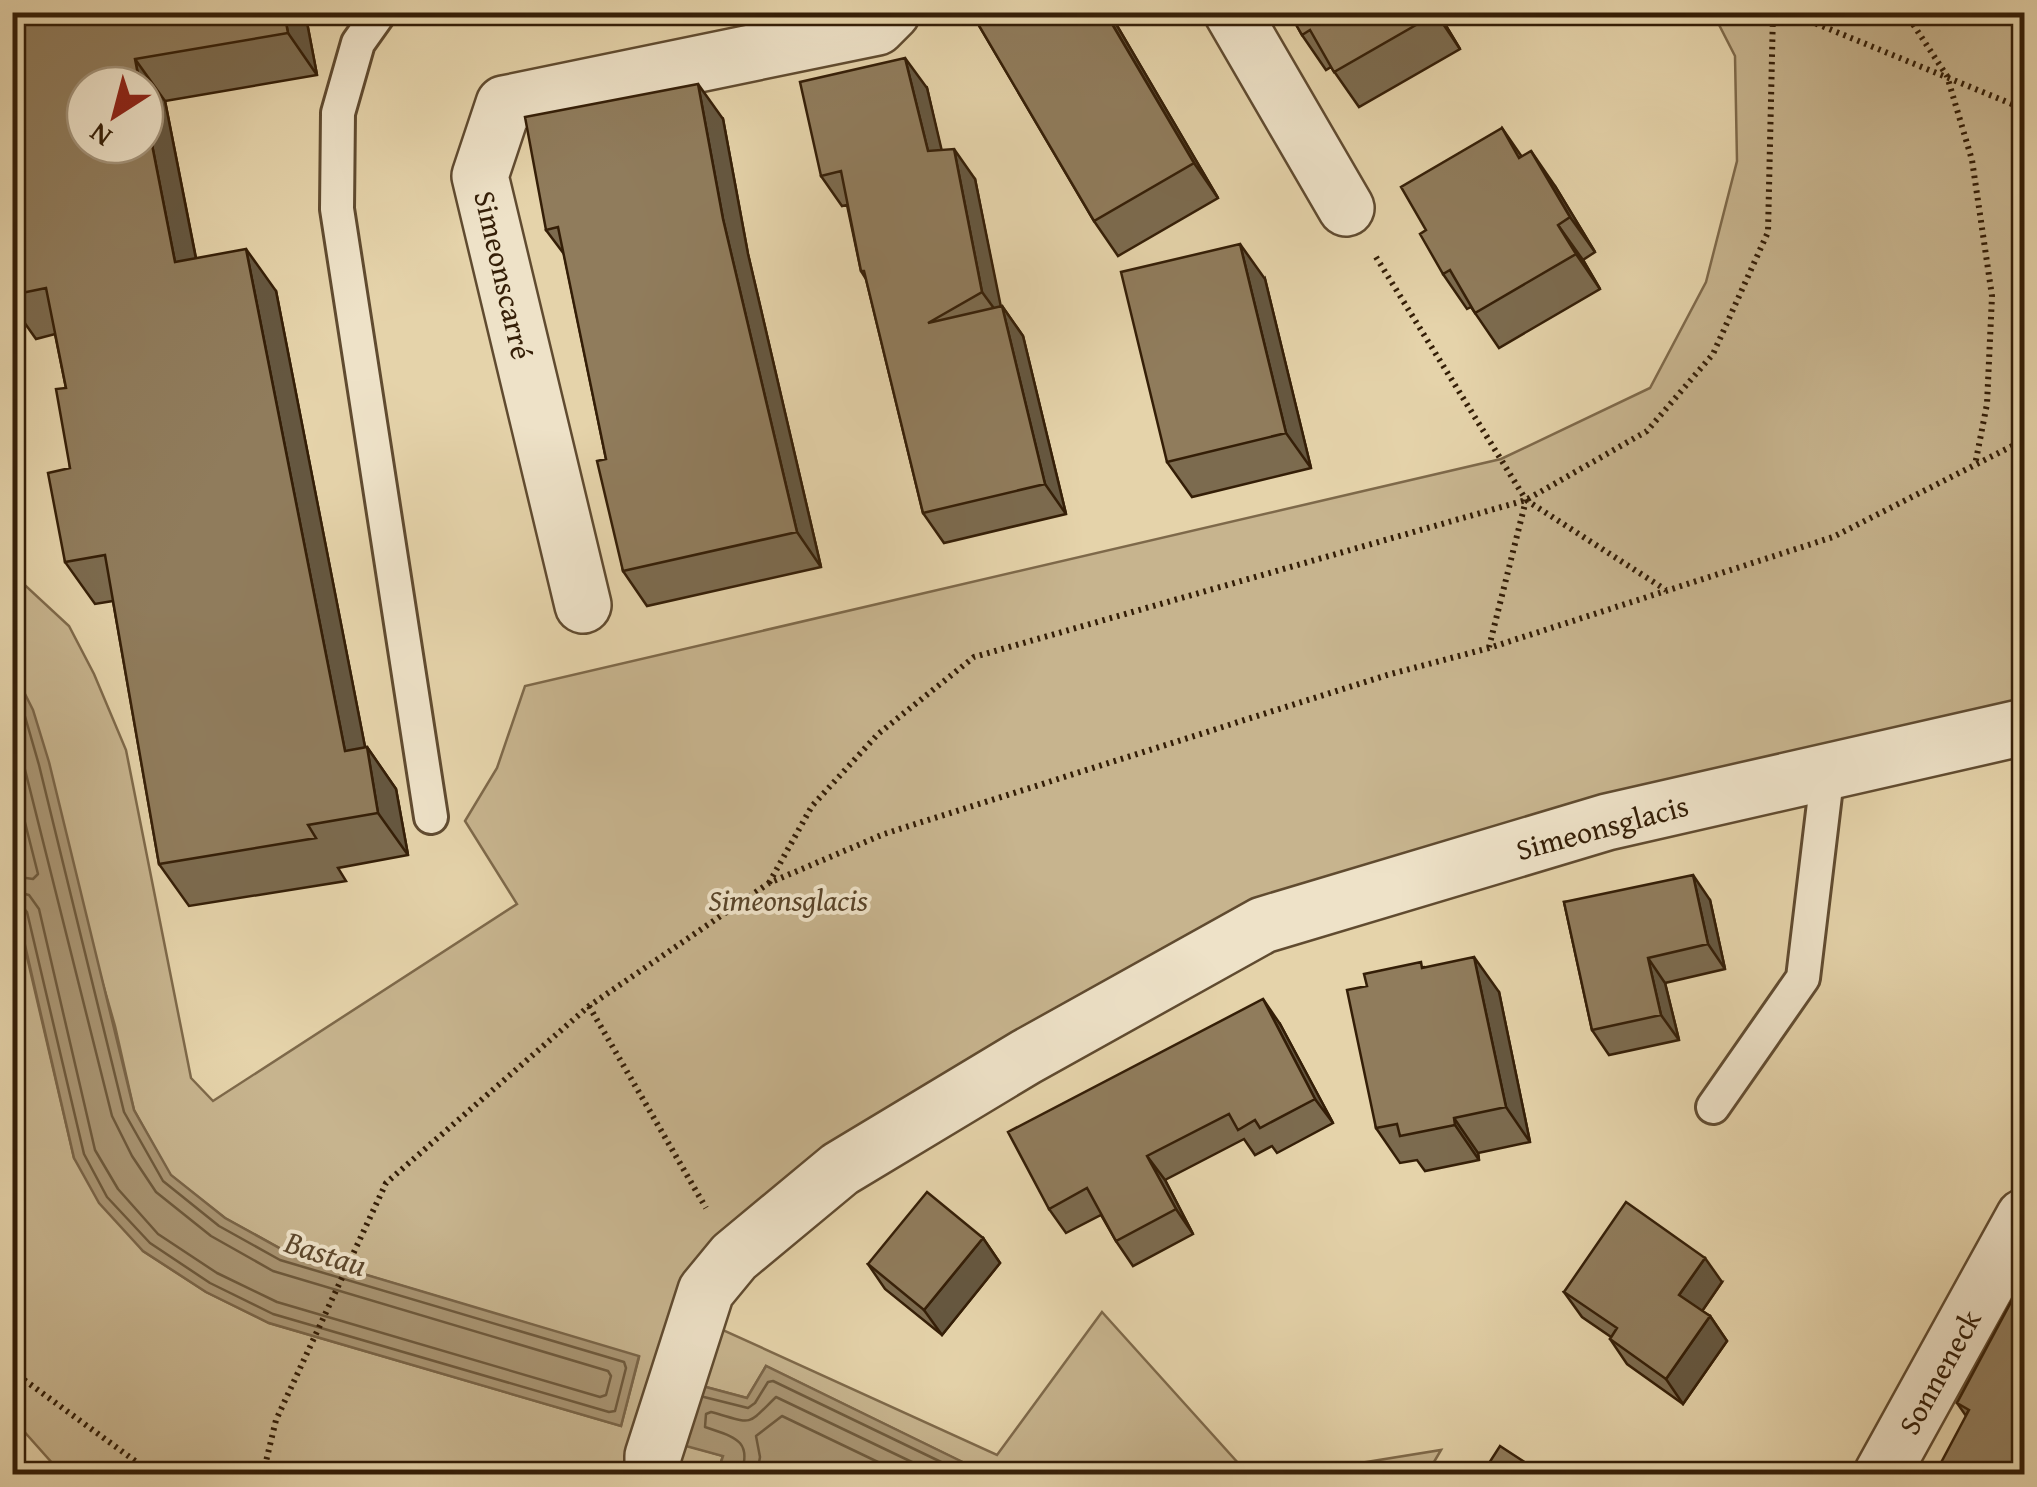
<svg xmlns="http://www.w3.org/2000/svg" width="2037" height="1487" font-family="'Gentium Book Plus',serif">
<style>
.green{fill:#c7b48e;stroke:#7e694a;stroke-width:2.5}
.water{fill:#a99573;stroke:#7a6548;stroke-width:2.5}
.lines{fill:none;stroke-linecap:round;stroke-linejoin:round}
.shore{stroke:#6e5a3d;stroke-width:2.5}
.service-casing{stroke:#604b30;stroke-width:38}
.minor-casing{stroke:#604b30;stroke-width:60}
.path{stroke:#341e07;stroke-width:6;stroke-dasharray:2.5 5;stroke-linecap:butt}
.service{stroke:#eee2c8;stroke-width:32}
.minor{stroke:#eee2c8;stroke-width:55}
.wall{fill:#7c6b4f;stroke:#341e07;stroke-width:2.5}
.shaded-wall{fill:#655740;stroke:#341e07;stroke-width:2.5}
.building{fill:#907c5c;stroke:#341e07;stroke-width:2.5}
.labels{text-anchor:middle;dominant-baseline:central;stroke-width:8;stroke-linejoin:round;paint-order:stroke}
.street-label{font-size:30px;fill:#341e07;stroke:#eee2c8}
.park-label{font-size:30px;font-style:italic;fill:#594429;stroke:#eee2c8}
.water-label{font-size:32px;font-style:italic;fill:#5d482d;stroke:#eee2c8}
</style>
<rect width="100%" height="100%" fill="#e5d3aa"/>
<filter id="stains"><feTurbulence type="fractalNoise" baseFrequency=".002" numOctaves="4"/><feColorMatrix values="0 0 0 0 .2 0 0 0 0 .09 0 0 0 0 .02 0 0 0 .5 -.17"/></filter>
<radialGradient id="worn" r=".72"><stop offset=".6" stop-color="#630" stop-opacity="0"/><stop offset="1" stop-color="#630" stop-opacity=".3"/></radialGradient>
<path class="green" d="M1713 13H2024V731L1263 925 696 1268 675 1442 723 1456 717 1474H62L13 1419 12 893 74 1158 143 1251 206 1292 269 1323 621 1426 639 1357 283 1250 225 1218 170 1175 134 1110 115 1026 13 670V574L69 626 94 674 126 750 191 1078 213 1101 517 904 465 821 497 768 525 686 1501 459 1650 388 1706 282 1737 161 1735 56Z
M1102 1312 1248 1474H987L766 1366 747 1398 691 1383 723 1330 997 1455Z
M1441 1450 1427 1474H1292Z"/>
<path class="water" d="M13 670 33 710 49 762 134 1110 171 1175 225 1218 283 1250 639 1356 621 1426 269 1323 206 1292 143 1251 99 1203 74 1158 13 893Z
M766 1366 983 1472 987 1474H717L723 1456 675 1443 691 1383 747 1398Z"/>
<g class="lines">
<path class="shore" d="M12 691 24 713 39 765 124 1112 163 1181 219 1226 280 1260 624 1362 626 1368 615 1411 609 1412 273 1314 210 1283 150 1243 107 1197 84 1154 27 912 21 905 12 903
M12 718 112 1116 132 1156 156 1192 211 1236 273 1271 608 1371 611 1376 606 1395 600 1397 277 1302 217 1273 158 1234 118 1189 95 1150 39 909 29 895 12 891
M12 771 38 874 33 879 12 876
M704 1397 748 1408 755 1403 768 1382 773 1381 966 1474
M741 1474C753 1439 733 1437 705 1427L706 1414 711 1412C755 1424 745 1427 776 1397L937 1474
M757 1474 760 1457 756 1436 782 1416 903 1474"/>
<defs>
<path id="service" d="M380 12 358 43 338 113 337 209 431 817
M1713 1107 1803 978 1828 770"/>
<path id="minor" d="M1232 12 1346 208
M583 605 480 176 504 104 877 27 892 12
M653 1474V1456L706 1291 734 1257 840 1169 1026 1057 1263 925 1607 822 2024 727
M1882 1474 2024 1217"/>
</defs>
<use href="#service" class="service-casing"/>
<use href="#minor" class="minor-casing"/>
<path class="path" d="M1788 12 2024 109
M1905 12 1947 76 1972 160 1992 296 1987 404 1975 465
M1376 257 1526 500 1489 647
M1526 500 1666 590
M769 883 812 806 878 734 974 657 1526 500 1647 431 1713 354 1768 232 1773 12
M589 1006 706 1208
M12 1371 153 1474
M263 1474 276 1420 386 1183 589 1006 769 883 884 834 1387 675 1489 648 1833 537 2024 440"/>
<use href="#service" class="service"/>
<use href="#minor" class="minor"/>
</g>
<path class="wall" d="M12 12H305L317 75 165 101 196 258 276 291 365 747H367L396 789 408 855 338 868 346 881 189 906 159 864 113 601 95 604 65 562 70 468 66 388 55 334 36 339 12 305Z
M971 12H1109L1218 198 1118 256 1094 221Z
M1289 12H1453L1442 19 1460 49 1359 107 1331 67 1326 70 1302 35Z
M927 88 941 150 975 179 1000 306H1002L1023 336 1066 514 944 543 923 513 866 279 861 271 847 205 842 206 821 176Z
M723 119 748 254 821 567 647 606 623 571 606 459 564 254 546 230Z
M1502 128 1522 157 1555 186 1595 252 1583 260 1600 289 1499 348 1471 307 1467 309 1443 274Z
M1265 279 1311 468 1192 497 1167 462Z
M1710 900 1725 969 1665 983 1679 1040 1609 1055 1592 1030 1564 902Z
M1424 967 1499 992 1530 1142 1478 1153 1479 1160 1425 1171 1417 1160 1400 1163 1376 1128 1367 986Z
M1280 1024 1333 1123 1277 1153 1272 1146 1255 1155 1244 1139 1165 1180 1193 1234 1133 1266 1116 1241 1101 1215 1066 1233 1049 1209Z
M983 1238 1000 1263 942 1335 885 1289 868 1264Z
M2024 1278 1966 1416 1957 1403Z
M1722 1282 1702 1311 1710 1316 1727 1341 1683 1404 1627 1364 1610 1339 1611 1337 1582 1317 1564 1292Z"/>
<path class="shaded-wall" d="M284 12H305L317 75 288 33Z
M1105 12H1109L1218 198 1194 163Z
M1435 12H1438L1442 19 1460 49Z
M905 58 927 88 949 181 928 151Z
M135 59 165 101 205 305 175 262 145 109V85H140Z
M698 84 723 119 748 254 821 567 797 532 723 219Z
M954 149 975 179 1004 322 982 292Z
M1531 151 1555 186 1595 252 1570 217Z
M1558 225 1583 260 1600 289 1576 254Z
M1240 244 1265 279 1311 468 1286 433Z
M246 249 276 291 374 793 345 751Z
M1002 306 1023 336 1066 514 1045 484Z
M367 747 396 789 408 855 378 813Z
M1693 875 1710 900 1725 969 1708 944Z
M1474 957 1499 992 1530 1142 1506 1107Z
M1648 958 1665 983 1679 1040 1661 1015Z
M1263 999 1280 1024 1333 1123 1315 1099Z
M1454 1118 1478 1153 1479 1160 1455 1125Z
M1147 1156 1165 1180 1193 1234 1176 1209Z
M983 1238 1000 1263 942 1335 924 1310Z
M1705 1258 1722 1282 1696 1320 1679 1295Z
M1710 1316 1727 1341 1683 1404 1666 1379Z"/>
<path class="building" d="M12 12H284L288 33 135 59 140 85H85V145H145V109L175 262 246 249 345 751 367 747 378 813 308 825 316 838 159 864 105 555 65 562 48 473 70 468 56 389 66 388 46 288 12 295Z
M971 12H1105L1194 163 1094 221Z
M1289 12H1435V14L1334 72 1310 30 1302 35Z
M905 58 928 151 954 149 982 292 928 323 1002 306 1045 484 923 513 864 271H861L841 171 821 176 800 82Z
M698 84 723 219 797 532 623 571 597 461 606 459 558 227 546 230 525 117Z
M1502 128 1519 158 1531 151 1570 217 1558 225 1576 254 1475 313 1450 270 1443 274 1420 234 1426 230 1401 187Z
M1240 244 1286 433 1167 462 1121 272Z
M1693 875 1708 944 1648 958 1661 1015 1592 1030 1564 902Z
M1474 957 1506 1107 1454 1118 1455 1125 1400 1136 1397 1124 1376 1128 1347 990 1367 986 1364 974 1421 962 1422 968Z
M1263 999 1315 1099 1260 1128 1255 1120 1238 1130 1229 1114 1147 1156 1176 1209 1116 1241 1087 1188 1049 1209 1008 1132Z
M927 1192 983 1238 924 1310 868 1264Z
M1626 1202 1705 1258 1679 1295 1710 1316 1666 1379 1610 1339 1617 1328 1564 1292Z
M2024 1278V1474H1935L1969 1410 1957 1403Z
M1500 1446 1543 1474H1482Z
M1572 1467 1583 1474H1567Z"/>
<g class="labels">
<g class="street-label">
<text transform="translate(504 275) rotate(77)">Simeonscarré</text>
<text transform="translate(1602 827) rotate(-15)">Simeonsglacis</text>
<text transform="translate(1939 1372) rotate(-61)">Sonneneck</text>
</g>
<g class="park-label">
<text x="788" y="900">Simeonsglacis</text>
</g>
<g class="water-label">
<text transform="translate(326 1253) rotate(18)">Bastau</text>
</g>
</g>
<rect width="2037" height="1487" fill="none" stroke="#e5d3aa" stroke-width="50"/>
<rect x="15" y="15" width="2007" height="1457" fill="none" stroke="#341e07" stroke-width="5"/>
<rect x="25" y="25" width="1987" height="1437" fill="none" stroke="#341e07" stroke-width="2.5"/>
<g transform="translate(115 115) rotate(216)"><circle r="48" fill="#eee2c8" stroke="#a4947b" stroke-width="2.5"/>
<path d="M0-8L18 38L0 25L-18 38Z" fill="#8f2418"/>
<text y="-15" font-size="28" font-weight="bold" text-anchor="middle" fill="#341e07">N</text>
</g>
<rect width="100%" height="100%" filter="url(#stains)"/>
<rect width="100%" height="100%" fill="url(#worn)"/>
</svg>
